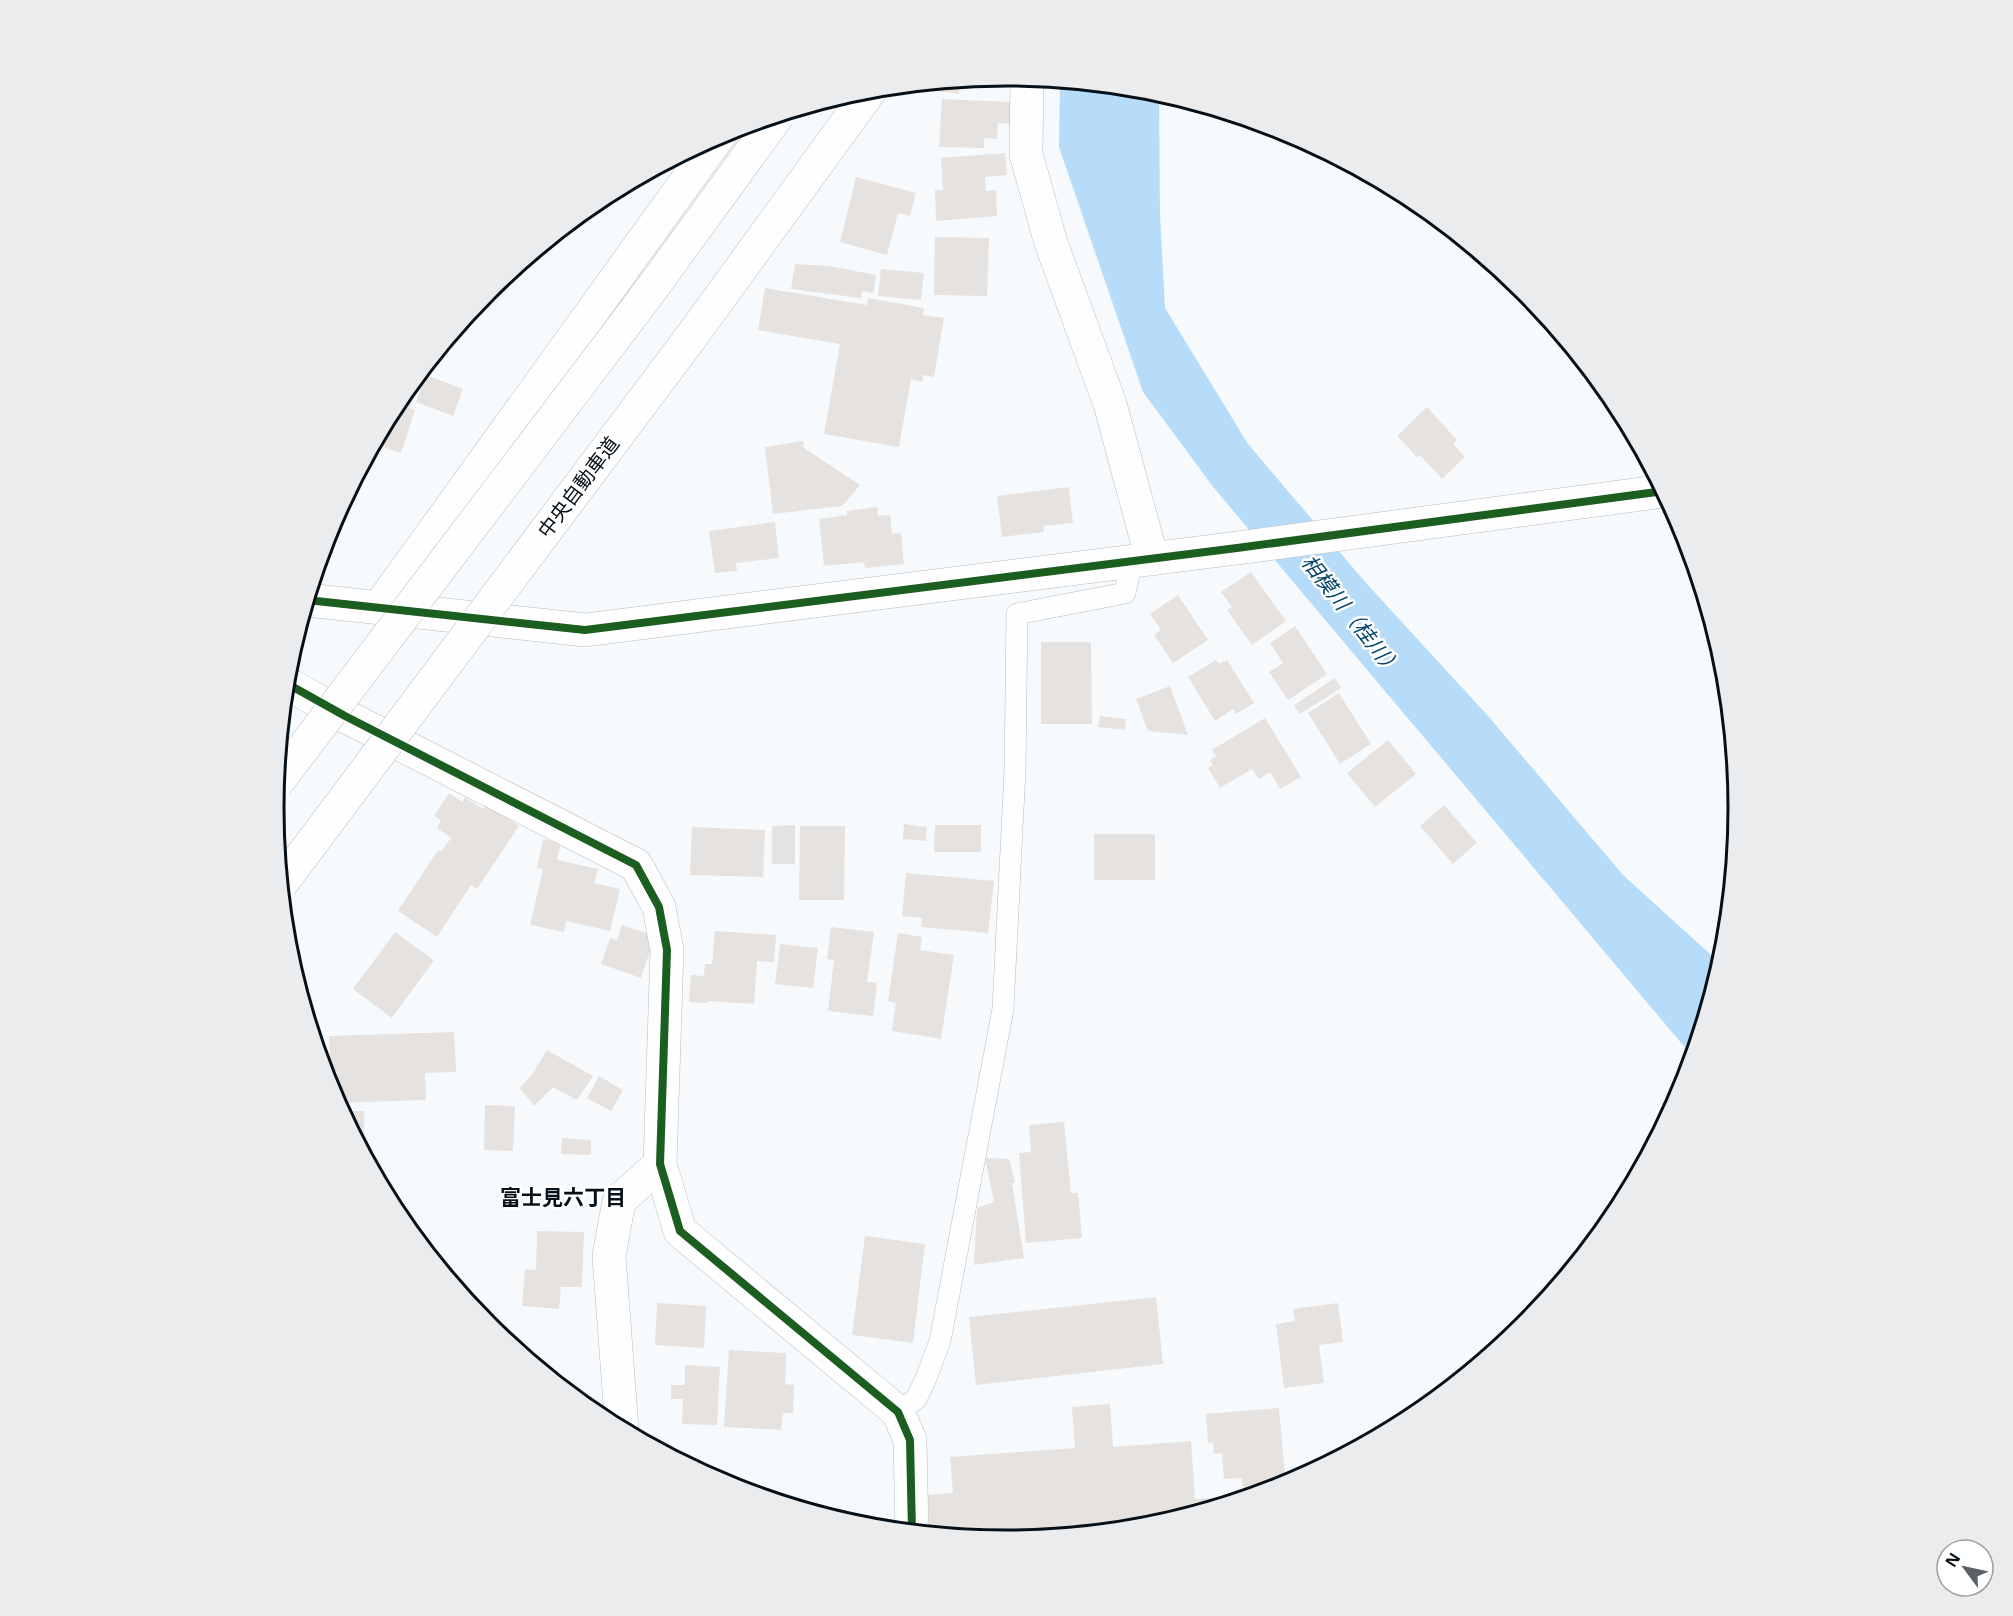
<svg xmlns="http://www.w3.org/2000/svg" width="2013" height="1616" font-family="'Noto Sans','Noto Sans JP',sans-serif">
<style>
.water{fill:#b7dcf9}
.building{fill:#e6e2df}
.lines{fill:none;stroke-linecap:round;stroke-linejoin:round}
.lane-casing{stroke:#b6bcc2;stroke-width:22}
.street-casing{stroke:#b6bcc2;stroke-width:34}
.secondary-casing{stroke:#b6bcc2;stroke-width:34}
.lane{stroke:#fefeff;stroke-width:21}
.street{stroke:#fefeff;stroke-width:33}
.secondary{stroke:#fefeff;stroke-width:33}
.highway-bridge-casing{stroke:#b6bcc2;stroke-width:34;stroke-linecap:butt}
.highway-bridge{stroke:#fefeff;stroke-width:33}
.cycleway-casing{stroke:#fff;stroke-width:11}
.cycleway{stroke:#1b5e20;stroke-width:8}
.labels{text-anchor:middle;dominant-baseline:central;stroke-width:5;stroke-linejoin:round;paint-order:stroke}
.street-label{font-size:20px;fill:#061018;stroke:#fff}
.water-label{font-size:21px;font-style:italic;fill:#06466c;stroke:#fff}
.neighbourhood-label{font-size:21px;font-weight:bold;fill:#061018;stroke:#fff}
.rim{fill:none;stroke:#061018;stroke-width:3}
</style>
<rect width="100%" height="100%" fill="#f7fafc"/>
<path class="water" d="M1060 80 1150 89 1159 92 1160 214 1165 308 1248 444 1366 583 1489 717 1623 875 1721 964 1693 1057 1214 488 1143 392 1059 147Z"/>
<path class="building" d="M1008 75 1007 88 959 85V94L928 90 929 83Z
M942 99 1011 102 1010 124 998 123 997 139 984 138V148L939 147Z
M1005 153 1007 175 985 177 986 191 996 190 997 216 936 221 935 190H943L941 158Z
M856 177 916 193 910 216 898 213 887 255 840 242Z
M935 237 989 238 987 296 934 295Z
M795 264 829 266 876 275 874 293 862 291 861 298 791 289Z
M881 269 924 273 921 300 878 296Z
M765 288 867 305 868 298 924 308 923 315 944 318 934 377 923 375 922 382 911 379 899 447 824 434 840 344 758 330Z
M426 375 463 389 453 416 416 402Z
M413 381 418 383 410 408 415 410 401 453 380 446 374 465 364 462 397 400Z
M1427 407 1457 440 1453 444 1465 457 1442 479 1420 455 1417 457 1397 436Z
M803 441 804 448 860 485 842 506 773 514 765 447Z
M1069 487 1073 523 1043 526 1044 532 1002 537 997 496Z
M877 507 878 516 890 515 892 534 901 533 904 564 865 568 864 562 824 566 819 519 847 515V511Z
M775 522 779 558 736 563 737 571 715 573 709 531Z
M1251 572 1286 621 1252 645 1227 610 1232 607 1221 592Z
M1178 595 1208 640 1173 663 1154 635 1161 630 1150 614Z
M1295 626 1327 674 1288 700 1269 672 1283 663 1270 643Z
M1041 642H1091L1092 724H1041Z
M1216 660 1219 664 1227 660 1254 703 1236 714 1233 709 1215 721 1188 677Z
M1335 678 1341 688 1300 714 1294 705Z
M1170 686 1188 735 1148 731 1136 699Z
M1339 693 1371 744 1340 764 1308 713Z
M1100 716 1126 719 1125 730 1098 727Z
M1265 718 1301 777 1280 789 1270 772 1259 779 1252 769 1220 788 1208 768 1213 765 1210 760 1216 756 1212 750Z
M1388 740 1416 774 1375 807 1347 773Z
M449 793 462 802 465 797 483 809 487 804 519 826 477 889 471 885 437 937 398 911 438 850 441 852 451 838 437 828 441 820 434 816Z
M1444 805 1477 843 1453 864 1420 826Z
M904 824 927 827 926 841 903 839Z
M795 825V864H772V826Z
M935 825H981V852H934Z
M800 826H845L844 900H799Z
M692 827 765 830 763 877 690 875Z
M1094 834H1155V880H1094Z
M543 839 561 843 557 860 598 869 594 883 620 889 610 931 566 921 564 932 530 925 543 869 537 868Z
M906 873 994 881 988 933 921 927 922 918 902 916Z
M622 925 655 936 641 978 601 964 610 938 617 940Z
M831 927 874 932 867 982 877 983 873 1016 828 1011 834 960 827 959Z
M715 931 776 935 774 962 757 961 754 1004 708 1001V1003L689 1002 691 975 704 976 705 964H712Z
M395 932 434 960 392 1018 353 989Z
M898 933 922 937 920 950 954 955 941 1039 892 1031 896 1003 888 1001Z
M780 944 818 948 813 988 775 984Z
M454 1032 456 1072 425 1073 426 1100 338 1103 337 1072H331L329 1036Z
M547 1050 593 1076 577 1100 553 1087 534 1106 520 1088 533 1073Z
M599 1076 623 1090 611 1111 587 1098Z
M485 1105 515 1106 513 1151 484 1150Z
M341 1111H364V1153Z
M1064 1122 1071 1193H1078L1082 1238 1026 1243 1019 1153 1031 1152 1029 1125Z
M562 1138 591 1140V1155L561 1154Z
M985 1158 1009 1159 1015 1183H1012L1024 1258 974 1265 977 1208 994 1202Z
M537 1231 584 1232 582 1287H561L559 1309 522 1306 525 1269 536 1270Z
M865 1236 925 1244 913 1343 852 1335Z
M1156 1297 1163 1364 976 1385 969 1317Z
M657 1303 706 1306 704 1348 655 1345Z
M1338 1303 1343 1342 1319 1345 1324 1383 1284 1388 1276 1324 1295 1321 1293 1309Z
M729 1350 786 1353 785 1384 794 1385 793 1413H783L781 1430 724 1427Z
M685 1365 720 1367 717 1425 682 1424 683 1399H671V1385H685Z
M1110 1404 1113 1447 1191 1441 1195 1499 1231 1497 1232 1502 1149 1527 1006 1541 930 1533 928 1495 953 1493 950 1457 1075 1448 1072 1407Z
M1279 1408 1285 1476H1277L1279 1488 1244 1498 1242 1478 1224 1479 1222 1453 1214 1454 1213 1442 1208 1443 1206 1414Z
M699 1471H716V1480L700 1471Z"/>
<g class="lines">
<defs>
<path id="lane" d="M898 1412 916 1399 925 1381 940 1341 1003 1009 1015 770 1017 614 1125 593 1132 561"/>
<path id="street" d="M1027 77 1026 154 1051 243 1110 404 1152 559
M380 606 721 133
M286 683 345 716 636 865 659 907 667 950 660 1164 680 1231 898 1412 910 1440 912 1532
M622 1430 609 1256 619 1201 660 1164"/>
<path id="secondary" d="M307 600 585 630 1237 548 1664 491"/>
</defs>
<use href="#lane" class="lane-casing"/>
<use href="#street" class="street-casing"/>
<use href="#secondary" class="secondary-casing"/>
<use href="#lane" class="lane"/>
<use href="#street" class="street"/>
<use href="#secondary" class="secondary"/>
<defs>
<path id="highway-bridge" d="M276 784 647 295 778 115
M281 884 694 333 872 88"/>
</defs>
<use href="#highway-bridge" class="highway-bridge-casing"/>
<use href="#highway-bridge" class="highway-bridge"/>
<defs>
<path id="cycleway" d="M307 600 585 630 1237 548 1664 491
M286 683 345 716 636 865 659 907 667 950 660 1164 680 1231 898 1412 910 1440 912 1532"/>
</defs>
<use href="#cycleway" class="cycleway-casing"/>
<use href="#cycleway" class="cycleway"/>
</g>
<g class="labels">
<g class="street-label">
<text transform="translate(578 487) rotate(-53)">中央自動車道</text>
</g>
<g class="water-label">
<text transform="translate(1352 615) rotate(52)">相模川（桂川）</text>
</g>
<g class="neighbourhood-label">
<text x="563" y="1197">富士見六丁目</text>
</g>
</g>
<path d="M0 0H2013V1616H0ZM284 808a722 722 0 1 1 1444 0a722 722 0 1 1-1444 0Z" fill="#ebeced" fill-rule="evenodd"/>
<path class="rim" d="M284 808a722 722 0 1 1 1444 0a722 722 0 1 1-1444 0Z"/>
<g transform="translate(1965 1568) rotate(303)"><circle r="28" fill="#ffffff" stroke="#9b9fa3" stroke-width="1.5"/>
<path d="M0-4.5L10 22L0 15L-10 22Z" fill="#5a6268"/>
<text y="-9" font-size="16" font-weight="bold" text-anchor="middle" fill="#061018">N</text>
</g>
</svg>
